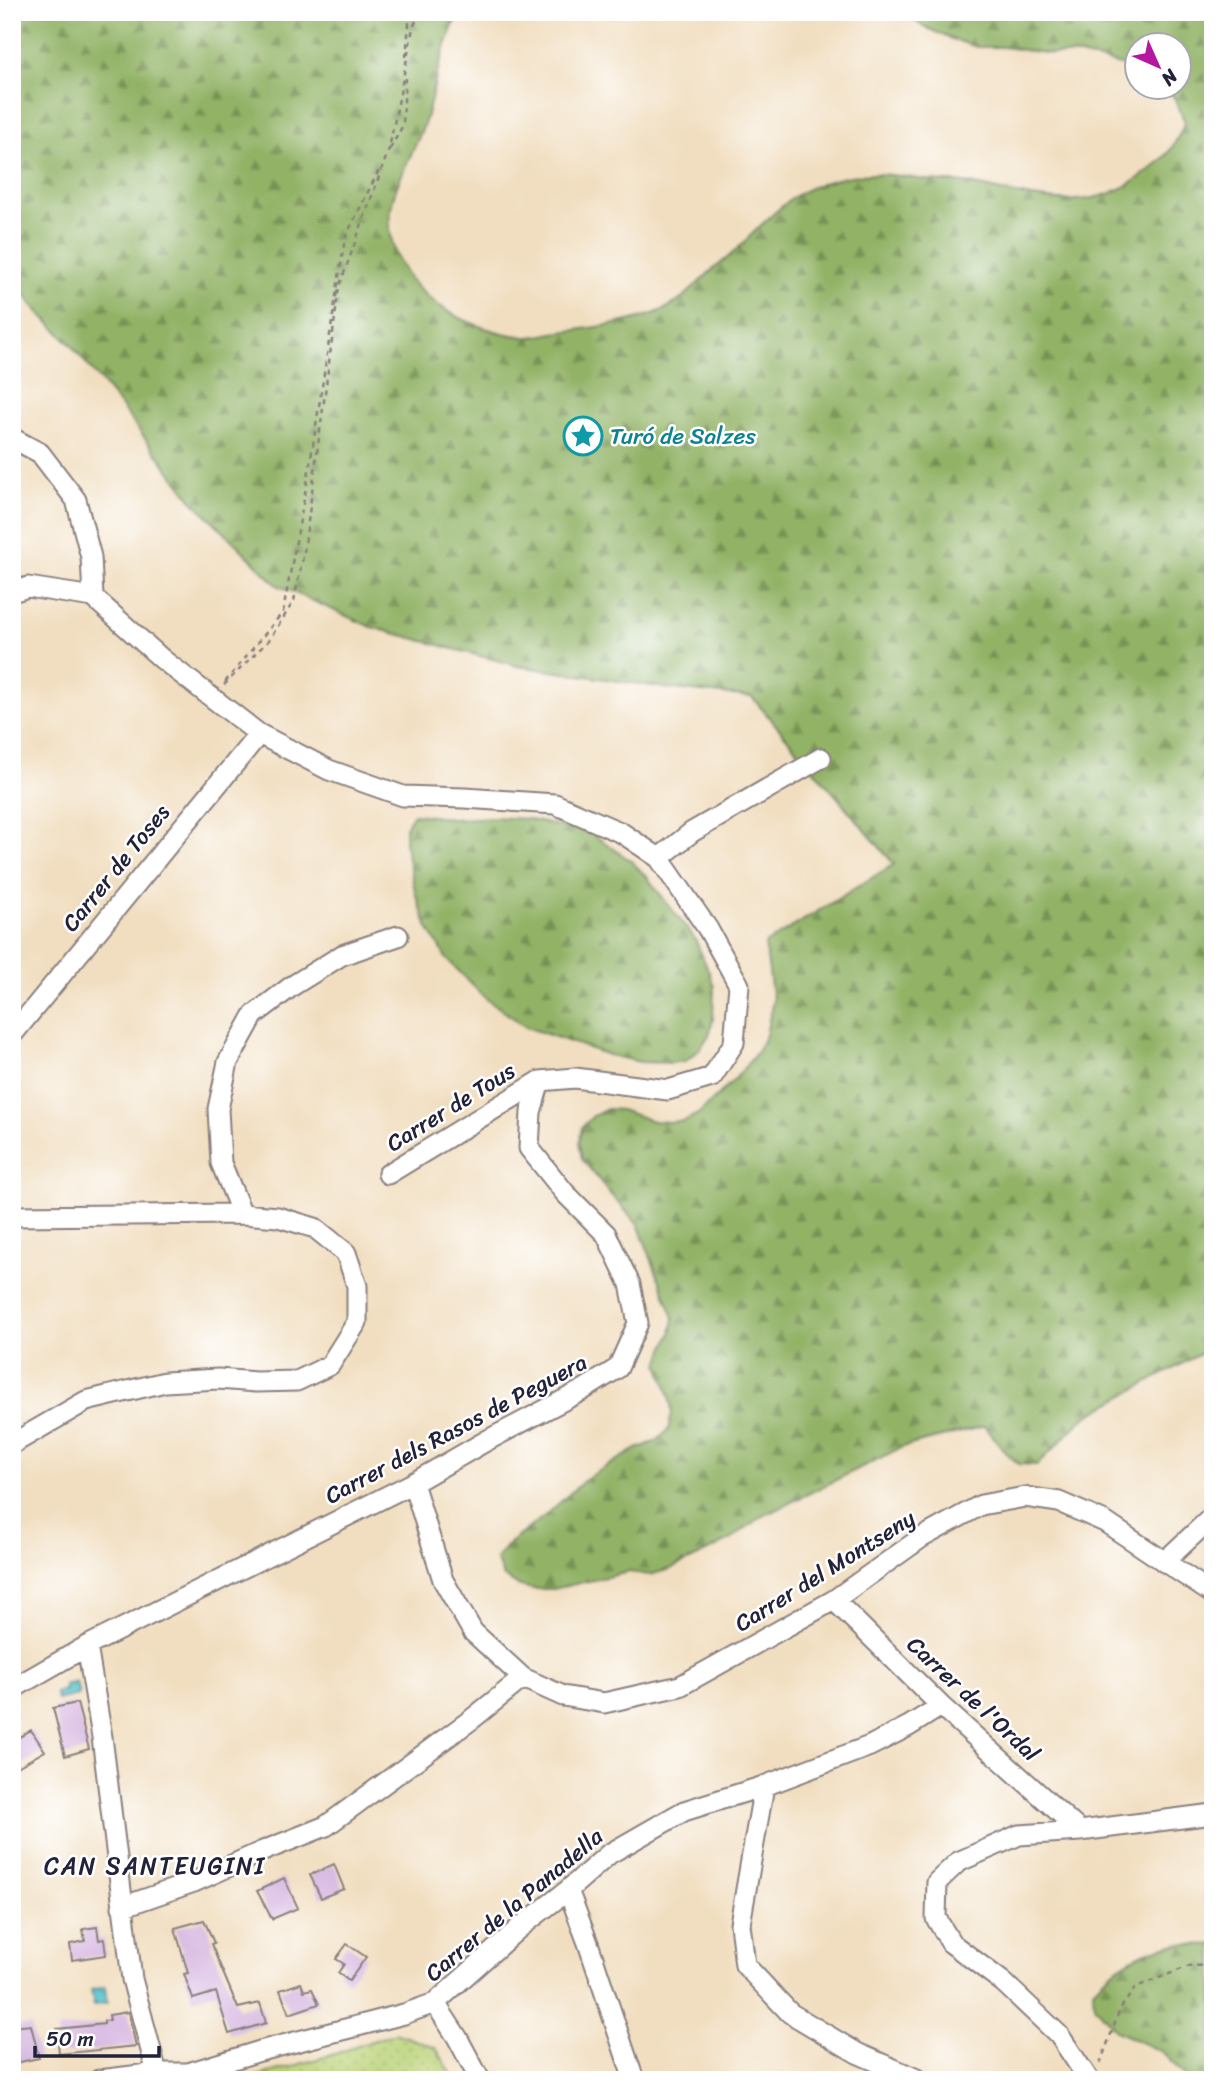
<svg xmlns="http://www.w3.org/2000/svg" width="1225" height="2092" font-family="Sriracha,sans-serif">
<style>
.grass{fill:url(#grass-dots);stroke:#6e7a58;stroke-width:2}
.forest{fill:url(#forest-firs);stroke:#5a6a50;stroke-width:2}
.water{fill:url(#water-ripples);stroke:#3c7283;stroke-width:2}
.building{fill:#d7b7e1}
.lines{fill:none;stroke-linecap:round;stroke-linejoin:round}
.minor-casing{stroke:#8a807e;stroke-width:23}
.path{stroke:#8a807e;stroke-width:2.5;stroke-dasharray:5 5;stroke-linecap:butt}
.minor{stroke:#fff;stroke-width:19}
.labels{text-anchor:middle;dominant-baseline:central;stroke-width:5;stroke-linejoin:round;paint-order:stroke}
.culture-label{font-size:23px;fill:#0d838f;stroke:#fff;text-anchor:start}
.street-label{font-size:23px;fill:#22223b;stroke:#fff}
.neighbourhood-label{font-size:24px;letter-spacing:2px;fill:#22223b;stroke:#fff}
</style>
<defs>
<pattern id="grass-dots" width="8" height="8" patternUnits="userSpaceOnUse" patternTransform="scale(1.75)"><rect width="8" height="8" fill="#b9d175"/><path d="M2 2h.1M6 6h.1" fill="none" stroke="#9fb366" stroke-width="1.8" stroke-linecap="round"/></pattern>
<pattern id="forest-firs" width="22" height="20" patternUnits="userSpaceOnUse" patternTransform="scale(1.75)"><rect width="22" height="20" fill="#92b366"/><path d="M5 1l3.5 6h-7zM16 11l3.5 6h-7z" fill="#779155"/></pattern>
<pattern id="water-ripples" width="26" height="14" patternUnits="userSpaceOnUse" patternTransform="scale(1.75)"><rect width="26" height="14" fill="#55c2cb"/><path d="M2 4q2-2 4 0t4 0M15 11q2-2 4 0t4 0" fill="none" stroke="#4aa6af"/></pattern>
</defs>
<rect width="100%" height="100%" fill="#fff"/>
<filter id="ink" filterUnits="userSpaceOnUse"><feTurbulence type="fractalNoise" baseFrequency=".0143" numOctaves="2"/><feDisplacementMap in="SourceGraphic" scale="14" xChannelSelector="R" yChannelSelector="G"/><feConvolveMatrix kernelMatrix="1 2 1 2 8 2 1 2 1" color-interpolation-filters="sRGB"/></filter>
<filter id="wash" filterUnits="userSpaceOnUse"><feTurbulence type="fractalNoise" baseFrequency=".00686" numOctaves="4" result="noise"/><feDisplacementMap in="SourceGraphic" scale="28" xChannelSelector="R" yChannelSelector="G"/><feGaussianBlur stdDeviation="1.57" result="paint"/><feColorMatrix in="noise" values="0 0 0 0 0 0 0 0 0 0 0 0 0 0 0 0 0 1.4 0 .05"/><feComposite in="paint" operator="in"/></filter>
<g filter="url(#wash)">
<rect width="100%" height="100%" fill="#f1dec0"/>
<path class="grass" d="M395 2033 436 2048 455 2080H244L335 2054Z"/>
<path class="forest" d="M12 12H458C452 31 444 48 439 67 433 86 431 105 424 124 413 157 387 191 390 228 396 294 466 330 525 337 534 338 544 335 553 333 586 329 638 323 667 308 685 299 696 284 711 271 719 264 727 259 734 252 753 234 772 212 794 197 809 186 841 176 860 175 886 172 909 178 935 181 946 183 958 181 970 184 1031 196 1087 218 1143 175 1166 158 1174 149 1185 122L1174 97 1165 88H1180V46H1138L1137 69 1080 55 1053 54 1003 47H977L949 38 923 26 902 12H1213V1347L1086 1416 1037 1465 1019 1464 1006 1453 985 1426 902 1447 759 1518 730 1540 707 1552 670 1569 650 1575 629 1572 553 1589H533L517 1585 503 1576 496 1559 507 1545 547 1514 587 1478 637 1449 657 1441 668 1430 672 1413 670 1397 659 1364 664 1349 671 1334 674 1318 638 1224 613 1197 582 1159 579 1143 582 1127 593 1116 607 1109 621 1110 653 1121 669 1122 684 1121 698 1114 710 1103 736 1078 757 1052 766 1035 773 1000 765 944 894 864 752 697 672 689 518 666 371 627 277 585 191 499 113 396 71 345 32 305 12 276Z
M414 814 460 819 493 817 527 819 591 833 631 861 646 876 695 939 709 972 714 987 713 1019 709 1035 699 1050 685 1061 669 1063 640 1062 609 1055 526 1027 484 997 446 958 428 928 416 895 405 845V827Z
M1213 1944V2080H1189L1162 2052 1116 2031 1094 2005 1093 1989C1113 1967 1144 1948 1174 1945 1187 1943 1200 1946 1213 1944Z"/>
<path class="water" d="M76 1682 79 1695 57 1700 55 1693 65 1690 64 1685Z
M105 1987 107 2003 94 2005 91 1990Z"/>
<g id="blocks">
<path class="building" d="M77 1703 89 1749 65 1756 53 1708Z
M31 1730 45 1751 12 1770V1742Z
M334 1864 344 1889 321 1898 310 1875Z
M284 1878 298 1908 272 1919 257 1891Z
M204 1920 214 1943 211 1944 238 2008 260 2003 266 2023 229 2034 216 1992 193 1999 184 1974 188 1973 175 1928Z
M97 1927 99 1940 104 1939 106 1955 72 1960 70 1944 85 1941 83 1929Z
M347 1944 366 1957 349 1981 338 1973 344 1964 336 1959Z
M301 1983 304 1991 312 1989 319 2004 289 2014 280 1990Z
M128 2012 136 2046 59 2054 57 2029 104 2024V2021L110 2020 109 2015Z
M31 2025 39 2058 15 2063V2059H12V2027Z"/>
</g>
</g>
<g filter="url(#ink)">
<use href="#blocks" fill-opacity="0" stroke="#8a807e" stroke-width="2"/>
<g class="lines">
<defs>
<path id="minor" d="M12 438 40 453 76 500 91 557 93 597
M12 592 28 587 93 597 162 659 259 734 329 770 403 796 464 798 555 804 622 833 659 858 708 929 739 985 734 1043 712 1077 668 1090 575 1078 540 1081 531 1112 529 1148 565 1193 606 1234 630 1284 638 1323 618 1368 583 1390 486 1441 413 1483 87 1646 12 1689
M659 858 692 832 821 758
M12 1035 259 734
M388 1174 540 1081
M242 1214 221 1163 218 1109 228 1062 254 1015 292 986 342 955 398 936
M12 1216 242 1214 278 1217 315 1228 346 1253 357 1286V1322L330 1365 297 1381 256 1382 218 1379 165 1382 86 1401 12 1444
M413 1483 443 1580 473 1632 523 1678 563 1696 604 1703 680 1686 834 1600 921 1538 981 1505 1025 1497 1059 1502 1105 1522 1213 1594
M1164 1562 1213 1516
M834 1600 941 1706 1080 1831
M87 1646 102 1737 132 1979 157 2073
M764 1786 740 1924 745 1965 790 2013 857 2053 919 2080
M568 1890 588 1943 634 2080
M122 1907 194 1882 263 1851 326 1826 472 1719 523 1678
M435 2003 457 2037 480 2080
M99 2080 157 2073H188L260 2051 404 2014 435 2003 518 1929 568 1890 609 1854 684 1811 764 1786 870 1746 909 1726 941 1706
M1089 2080 1059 2035 1003 1982 951 1943 936 1918 937 1882 958 1862 1019 1835 1080 1831 1213 1814"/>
</defs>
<use href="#minor" class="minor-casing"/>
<path class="path" d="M406 57 410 12
M390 149 403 125 405 78
M225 682 283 612 308 477 345 238 379 170
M224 685 269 640 294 601 304 552 339 287 389 149 413 28 420 12
M1100 2064 1120 2009 1136 1987 1192 1965 1213 1967"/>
<use href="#minor" class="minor"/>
</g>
</g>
<defs>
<symbol id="sight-ring" viewBox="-11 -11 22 22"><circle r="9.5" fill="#fff" stroke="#0f9aa8" stroke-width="1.5"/><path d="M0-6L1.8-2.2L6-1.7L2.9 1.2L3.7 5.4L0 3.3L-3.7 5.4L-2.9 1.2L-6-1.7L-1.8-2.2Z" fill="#0f9aa8"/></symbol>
</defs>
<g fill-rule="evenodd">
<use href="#sight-ring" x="561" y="414" width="44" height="44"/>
</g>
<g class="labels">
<g class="culture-label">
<text x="610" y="436">Turó de Salzes</text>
</g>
<g class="street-label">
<text transform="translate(116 868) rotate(-51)">Carrer de Toses</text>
<text transform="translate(451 1107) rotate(-32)">Carrer de Tous</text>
<text transform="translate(456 1429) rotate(-28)">Carrer dels Rasos de Peguera</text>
<text transform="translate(825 1571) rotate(-32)">Carrer del Montseny</text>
<text transform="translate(973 1699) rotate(43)">Carrer de l'Ordal</text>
<text transform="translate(514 1905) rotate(-40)">Carrer de la Panadella</text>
</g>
<g class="neighbourhood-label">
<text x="155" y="1866">CAN SANTEUGINI</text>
</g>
</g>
<rect width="1225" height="2092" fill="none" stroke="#fff" stroke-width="42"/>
<g transform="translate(1158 66) rotate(135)"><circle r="33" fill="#ffffff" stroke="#a7a7b1" stroke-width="2"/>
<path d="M0-5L12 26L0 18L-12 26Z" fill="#b5179e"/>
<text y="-10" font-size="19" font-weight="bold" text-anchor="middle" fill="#22223b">N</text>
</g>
<path d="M35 2046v10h124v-10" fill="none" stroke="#22223b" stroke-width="3.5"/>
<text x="46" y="2046" font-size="21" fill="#22223b" stroke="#ffffff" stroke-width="5" paint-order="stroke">50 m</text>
</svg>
